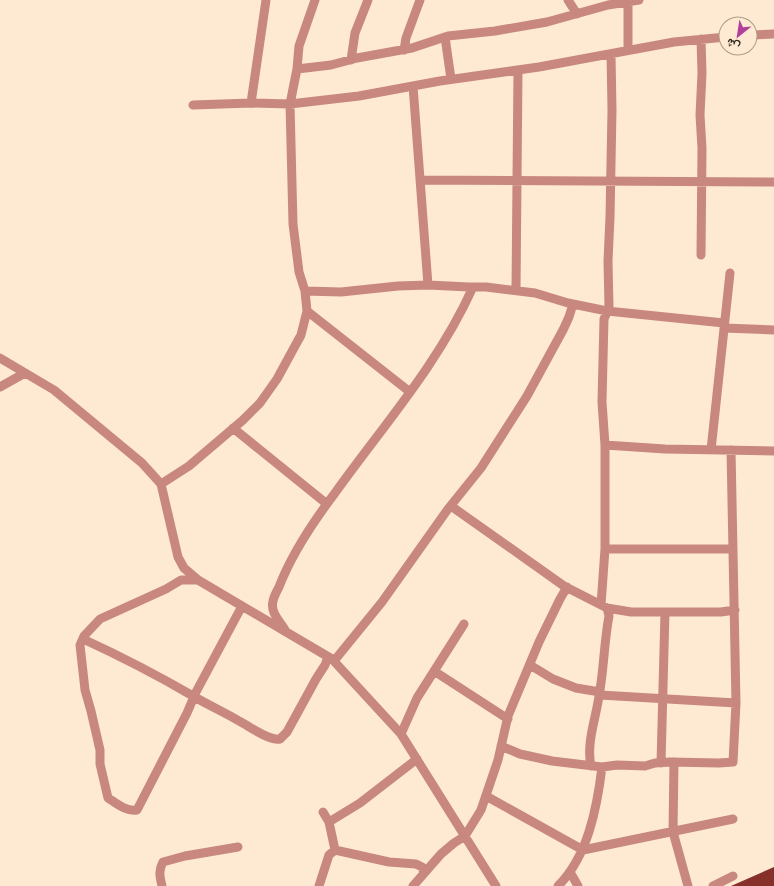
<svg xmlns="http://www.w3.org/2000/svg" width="774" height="886" font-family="'DM Sans',Vazirmatn,sans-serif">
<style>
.building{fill:#863029}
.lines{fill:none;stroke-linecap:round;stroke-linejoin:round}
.minor{stroke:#c88880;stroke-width:9}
</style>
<rect width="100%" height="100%" fill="#feead3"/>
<path class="building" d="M774 867V886H731Z"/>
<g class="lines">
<path class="minor" d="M568 0 577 14
M750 35 774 34
M445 37 451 79
M701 39 702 73 700 115 702 148 701 255
M404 50 406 38 420 0
M628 50V2
M351 60 355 33 368 0
M297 69 331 65 357 58 412 48 448 36 495 31 547 22 608 5 639 0
M413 86 428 285
M251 103 266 0
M193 105 251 103 290 104 359 96 440 81 539 67 674 42 726 37
M420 180 774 182
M516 290 518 70
M305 291 341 292 398 286 428 285 469 287H486L535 293 568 303 607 311 724 323
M307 311 410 392
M724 328 774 330
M0 358 54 390 142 463 161 484 178 557 184 568 198 580 332 659 401 734 496 886
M0 387 25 373
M233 428 327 504
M605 445 665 449 774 451
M711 450 730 273
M161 484 189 466 243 420 260 403 277 379 301 335 307 311 305 291 299 272 293 224 290 104 297 69 299 46 315 0
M451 506 564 586 607 608 609 616C604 642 604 669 599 696 596 718 586 743 591 766
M605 549H733
M198 580H181L166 589 100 619 84 636 80 645 85 690 91 711 100 750V764L108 798C116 803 126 812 137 810L187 713 196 692 242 606
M601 605 605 549V445L602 402 604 319 609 308 608 261 610 217 612 110 611 54
M607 608 631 612H721L735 610
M285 630C280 621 270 613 273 601 274 596 277 591 279 587 292 553 313 522 335 493 383 426 439 363 473 287
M83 639C120 656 157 675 193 696 208 705 224 712 239 721 249 726 269 741 280 739L287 732 316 679 325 665 328 657
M334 661 382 602 448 509 481 468 527 396 563 330 569 317 573 304
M530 665 553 679 576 688 600 692
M434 671 508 719
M600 695 736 703
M401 734 417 698 464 624
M501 746 520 754 552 761 602 767 617 765 645 766 655 763 670 762 719 763 733 762 736 703 731 450
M674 762 673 832 688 886
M661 763 665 612
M486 796 583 850 733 819
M323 812 329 822 335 850
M329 822 360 803 417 759
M570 872 578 886
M162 886C160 877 158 871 163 862L185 856 238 847
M319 886 329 855 335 850 389 862 416 864 422 867 424 873
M413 886 441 854 454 843 465 836 481 810 498 760 508 716 539 642 560 599 567 587
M558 886C588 856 597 808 602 767
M713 886 733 876"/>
</g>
<g transform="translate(738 36) rotate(210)"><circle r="19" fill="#feead3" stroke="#ac9c8a"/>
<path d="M0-3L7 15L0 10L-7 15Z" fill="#b1409c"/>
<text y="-6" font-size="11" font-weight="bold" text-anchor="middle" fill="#31281d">ش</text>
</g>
</svg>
